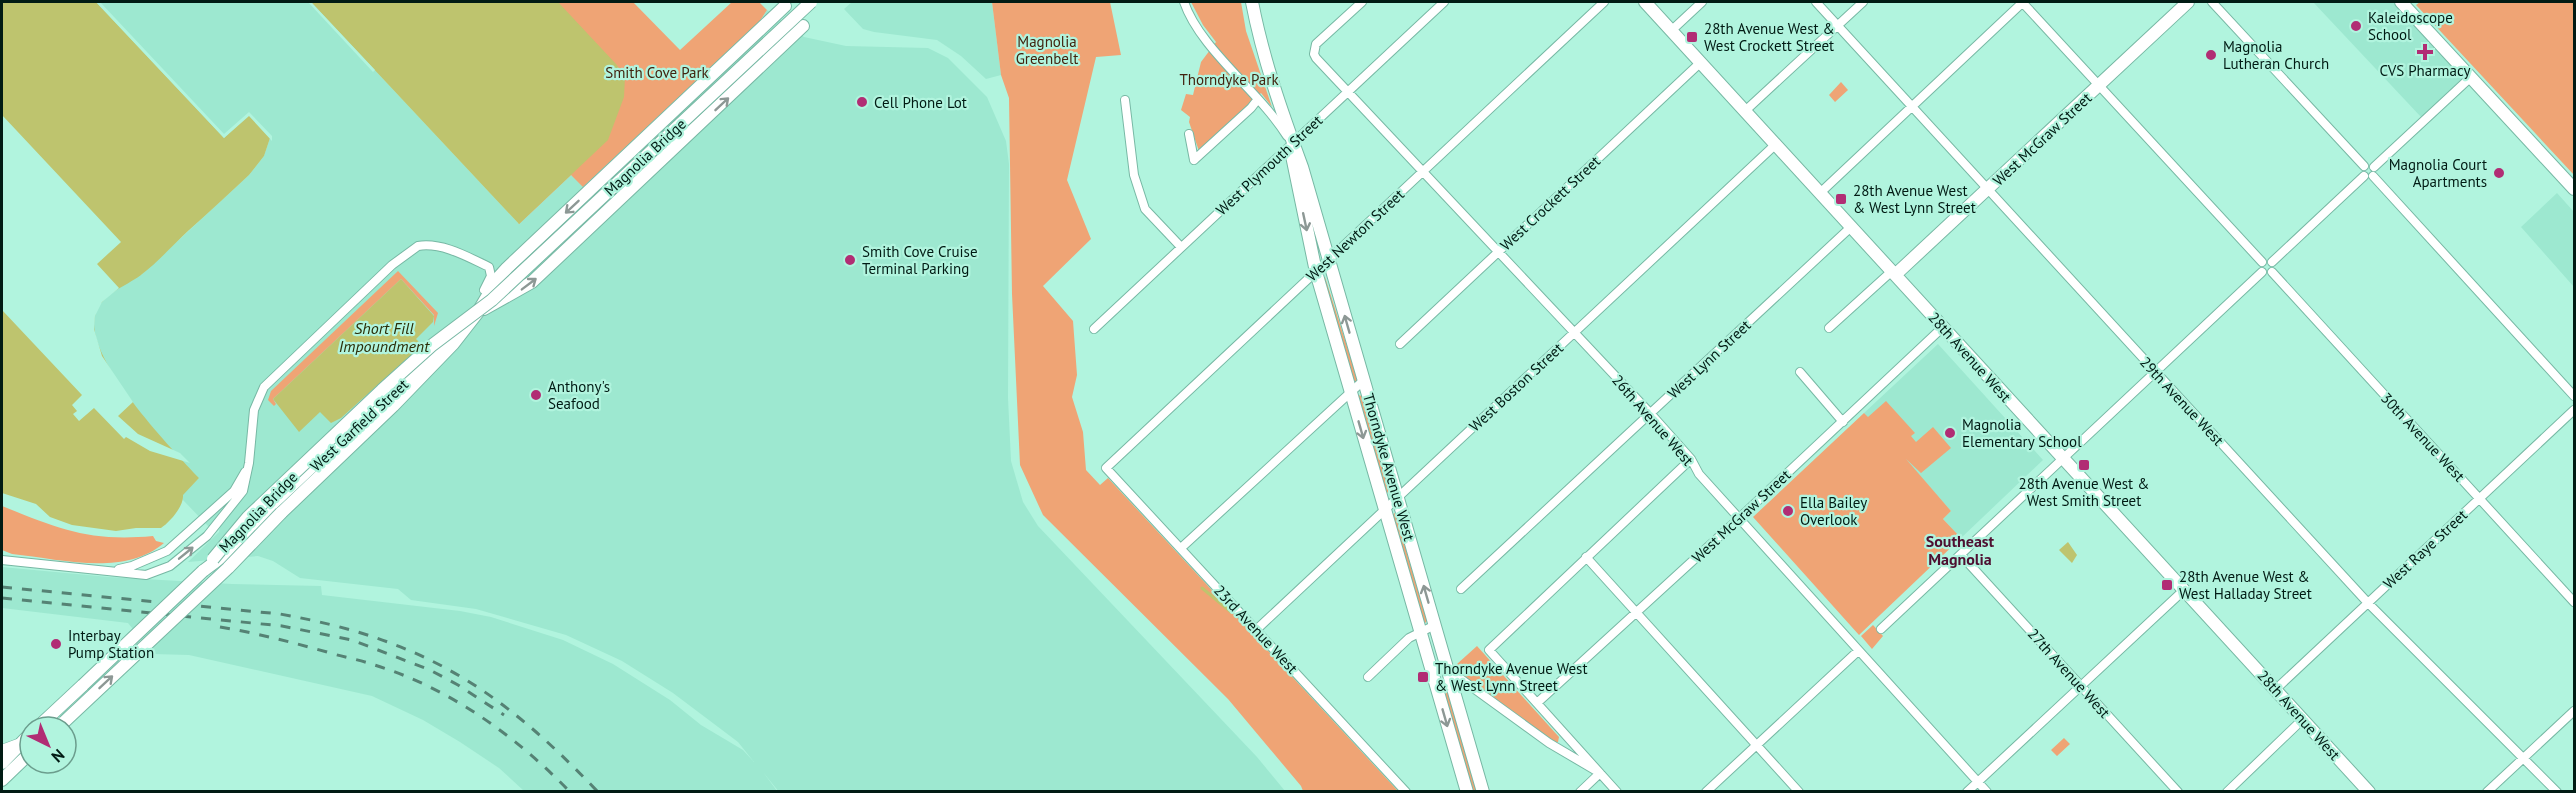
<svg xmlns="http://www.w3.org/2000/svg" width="2576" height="793" font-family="'PT Sans',sans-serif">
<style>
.built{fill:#9de8d0}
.green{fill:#efa475}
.water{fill:#bec46e}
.pier{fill:#b1f4de}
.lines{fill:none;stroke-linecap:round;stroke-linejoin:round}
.stream{stroke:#bec46e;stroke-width:3}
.street-casing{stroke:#77b8a4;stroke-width:10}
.secondary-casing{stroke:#77b8a4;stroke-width:14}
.primary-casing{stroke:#77b8a4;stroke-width:15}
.street{stroke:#fff;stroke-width:8}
.secondary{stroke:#fff;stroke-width:12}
.primary{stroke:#fff;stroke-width:14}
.rail{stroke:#558274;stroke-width:3;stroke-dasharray:10 10;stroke-linecap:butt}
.secondary-bridge-casing{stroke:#77b8a4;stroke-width:14;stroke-linecap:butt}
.secondary-bridge{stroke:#fff;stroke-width:12}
.oneway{stroke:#8d9895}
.poi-dot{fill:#b12d74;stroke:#b1f4de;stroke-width:2}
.labels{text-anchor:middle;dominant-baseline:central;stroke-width:4.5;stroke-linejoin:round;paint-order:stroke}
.poi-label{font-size:15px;fill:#011b14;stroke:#b1f4de;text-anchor:start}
.park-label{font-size:15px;fill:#42230f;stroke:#b1f4de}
.street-label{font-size:15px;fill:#011b14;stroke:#b1f4de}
.water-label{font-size:16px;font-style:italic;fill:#2b2d07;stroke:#b1f4de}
.neighbourhood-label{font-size:16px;font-weight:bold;fill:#4e0f31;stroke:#b1f4de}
</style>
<rect width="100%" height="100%" fill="#b1f4de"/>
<path class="built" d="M96 2H311L519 224 571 175 584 187 760 22 767 10 804 37 846 46 928 48 948 58 987 97 1006 141 1009 164 1008 398 1011 461 1023 502 1038 526 1257 757 1285 791 779 792 763 772 777 791H524L499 768 460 742 423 720 372 696 189 655 153 654 128 623 2 608V567L109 577 232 584 321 586 322 595 460 611 491 617 563 640 613 664 670 700 701 725 743 750 754 762 738 742 673 693 622 661 566 635 476 609 411 600 398 589 300 578 273 561 258 556 188 562 219 532 220 521 210 528 183 500 182 495 199 478 138 446 2 115 141 275 249 175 264 156 270 138H224Z
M852 2H992L1001 75 986 79 961 56 937 40 874 32 863 29 844 9Z
M2313 2H2393L2464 77 2421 117Z
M2557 193 2574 212V287L2521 227Z
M1938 344 2043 460 1961 538 1943 519 1951 511 1864 413Z"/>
<path class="green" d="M436 2H633L680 50 732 2H759L767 10 760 21 583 187 571 175 519 224Z
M992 2H1110L1121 55 1096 57 1067 180 1091 239 1043 286 1073 321 1077 375 1072 397 1083 432 1086 470 1100 485 1108 478 1398 791H1303L1301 786 1228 699 1043 515 1020 465 1012 294 1009 98 1001 75Z
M1191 2H1241L1246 31 1272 107 1261 93 1199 151 1189 122 1190 117 1181 110 1186 94 1193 95 1201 62 1216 42 1203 25Z
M2420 2H2574V175L2416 5Z
M1841 82 1848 90 1835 102 1829 95Z
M398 271 438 313 434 326V315L401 279 273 399 276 404 274 406 268 400 271 391Z
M1325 277 1358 381 1354 385 1323 278Z
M1358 395 1362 396 1389 490 1386 495Z
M1886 401 1915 433 1911 436 1916 442 1933 427 1951 448 1921 473 1906 459 1951 511 1943 519 1961 538 1859 635 1753 517 1864 413 1868 417Z
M2 506C59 529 90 542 153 536L156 541 164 543C124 577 61 559 12 554L2 550Z
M1395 513 1427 621 1424 624 1392 515Z
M1873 625 1883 636 1872 649 1861 636Z
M1477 646 1559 737 1558 742H1555L1460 673 1457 664Z
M1444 691 1448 692 1477 791H1470L1442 692Z
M2064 738 2070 744 2057 756 2051 750Z"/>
<path class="water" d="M2 2H96L224 138 249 115 270 138 264 156 249 175C229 194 209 212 188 231 173 245 158 262 141 275 125 287 100 294 95 316 84 358 171 448 199 478L183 495C184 506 170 522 161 528H136L116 531 72 525 50 517 36 504 2 493Z
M311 2H558L616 64 625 77 624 97 608 140 519 224Z
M401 279 434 316 433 322 416 339 422 345 341 418 331 423 320 412 299 432 273 399Z
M2068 542 2077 555 2072 563 2059 550Z"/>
<path class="pier" d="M96 2H100L224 134 249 112 272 136V141L249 116 224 138Z
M308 2H311L375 70 373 72Z
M2 115 121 242 97 264 119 288 102 302 95 316 94 329 102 356 133 402 118 416 138 434 180 453 190 463 150 451 126 437 124 439 94 408 79 421 73 414 77 411 72 405 82 395 2 310Z"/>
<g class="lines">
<path class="stream" d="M1202 588 1231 612"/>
<defs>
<path id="street" d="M1184 2C1200 49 1259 91 1287 136
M1362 2 1316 44 1314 54 1316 58 1650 413 1691 459 1699 474 1987 792
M1816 2 2368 603 2557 792
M2022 2 2262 262
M2212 2 2364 166
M1672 30 1702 2
M1125 100 1134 175 1145 209 1181 247
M1745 111 1863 2
M1189 134 1194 160
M1194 160 1251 108 1258 99
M2374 167 2471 77
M2373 176 2574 396
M1820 193 2023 2
M2272 262 2364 176
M2272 272 2574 602
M1829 328 1892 271
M1094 329 1444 2
M1400 344 1701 62
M1800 372 1843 422
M257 521 392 394 445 341
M1181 548 1364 380
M1961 555 2178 792
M1586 557 1799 792
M2 560 146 575 170 566 207 536 243 491 249 463 254 410 264 387 392 265 418 246C442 242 468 257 489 267L491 276 484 290
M119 569 132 566 167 551 234 491 245 472
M1461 589 1851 227
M1881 629 2262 272
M1256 630 1776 144
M1431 670 1447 669 1549 743 1600 773 1580 792
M1368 677 1409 638 1435 625
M2276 689 2574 410
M1537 703 1733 524 1943 327
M1406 792 1106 468 1604 2
M1617 792 1489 650 1691 459
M1706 792 1858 651
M1967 792 2184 590
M2227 792 2303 719
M2487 792 2574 711"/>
<path id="secondary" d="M1252 2C1263 59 1282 113 1302 167L1483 792
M1645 2 2369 792
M2401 2 2574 189
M1291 151 1316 272 1467 792
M1895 275 2188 2
M484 309 532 282 803 26
M235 539 257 521
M203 571 281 513 393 406 453 344 478 312 498 278 507 268 785 6
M38 727 83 685
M2 763 30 734
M2 780 30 753"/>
<path id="primary" d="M2 752 18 746"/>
</defs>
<use href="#street" class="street-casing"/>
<use href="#secondary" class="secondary-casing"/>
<use href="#primary" class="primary-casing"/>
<use href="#street" class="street"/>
<use href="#secondary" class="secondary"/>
<use href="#primary" class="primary"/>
<path class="rail" d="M2 587 280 614C422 639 499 688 598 792
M2 598 282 626 352 640 430 670 458 685 504 715
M220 627C256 633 291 642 327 652 342 657 357 659 371 664 447 686 516 736 570 792"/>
<defs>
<path id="secondary-bridge" d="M213 559 248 517 382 390 431 346 492 300 811 2
M83 685 203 571
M64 722 228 568 281 513"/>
</defs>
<use href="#secondary-bridge" class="secondary-bridge-casing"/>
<use href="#secondary-bridge" class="secondary-bridge"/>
</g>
<defs><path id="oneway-shaft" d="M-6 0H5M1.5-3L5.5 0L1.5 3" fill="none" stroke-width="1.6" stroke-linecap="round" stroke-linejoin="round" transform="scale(1.5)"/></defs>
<g class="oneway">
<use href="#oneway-shaft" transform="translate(722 104) rotate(-43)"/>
<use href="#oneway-shaft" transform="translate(572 207) rotate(137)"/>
<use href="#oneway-shaft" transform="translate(1305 222) rotate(78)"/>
<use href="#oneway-shaft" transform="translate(529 284) rotate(-37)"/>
<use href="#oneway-shaft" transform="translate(1347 324) rotate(-106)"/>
<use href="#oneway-shaft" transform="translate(1361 430) rotate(74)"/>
<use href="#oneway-shaft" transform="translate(186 553) rotate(-39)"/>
<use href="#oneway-shaft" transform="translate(1426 594) rotate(-106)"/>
<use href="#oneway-shaft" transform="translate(106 682) rotate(-43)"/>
<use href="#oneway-shaft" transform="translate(1445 718) rotate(74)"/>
</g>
<g class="poi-dot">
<circle cx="2356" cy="26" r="6"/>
<rect x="1686" y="31" width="12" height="12" rx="3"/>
<path d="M2422 43h6v6h6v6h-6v6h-6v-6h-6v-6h6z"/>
<circle cx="2211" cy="55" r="6"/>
<circle cx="862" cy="102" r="6"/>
<circle cx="2499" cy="173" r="6"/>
<rect x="1835" y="193" width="12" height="12" rx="3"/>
<circle cx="850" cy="260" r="6"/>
<circle cx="536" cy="395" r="6"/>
<circle cx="1950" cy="433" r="6"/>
<rect x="2078" y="459" width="12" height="12" rx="3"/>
<circle cx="1788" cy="511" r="6"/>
<rect x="2161" y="579" width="12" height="12" rx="3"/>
<circle cx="56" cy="644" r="6"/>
<rect x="1417" y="671" width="12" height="12" rx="3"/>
</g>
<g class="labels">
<g class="poi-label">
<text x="2368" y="17">Kaleidoscope<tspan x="2368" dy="17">School</tspan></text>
<text x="1704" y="28">28th Avenue West &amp;<tspan x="1704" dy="17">West Crockett Street</tspan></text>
<text x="2223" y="46">Magnolia<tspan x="2223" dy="17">Lutheran Church</tspan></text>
<text x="2425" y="70" text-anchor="middle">CVS Pharmacy</text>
<text x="874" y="102">Cell Phone Lot</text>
<text x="2487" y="164" text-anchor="end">Magnolia Court<tspan x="2487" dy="17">Apartments</tspan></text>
<text x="1853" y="190">28th Avenue West<tspan x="1853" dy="17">&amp; West Lynn Street</tspan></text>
<text x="862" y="251">Smith Cove Cruise<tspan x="862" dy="17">Terminal Parking</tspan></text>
<text x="548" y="386">Anthony's<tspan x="548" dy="17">Seafood</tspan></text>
<text x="1962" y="424">Magnolia<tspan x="1962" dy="17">Elementary School</tspan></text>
<text x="2084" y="483" text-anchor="middle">28th Avenue West &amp;<tspan x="2084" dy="17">West Smith Street</tspan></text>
<text x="1800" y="502">Ella Bailey<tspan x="1800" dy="17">Overlook</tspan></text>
<text x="2179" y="576">28th Avenue West &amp;<tspan x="2179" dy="17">West Halladay Street</tspan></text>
<text x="68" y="635">Interbay<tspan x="68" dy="17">Pump Station</tspan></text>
<text x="1435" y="668">Thorndyke Avenue West<tspan x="1435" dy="17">&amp; West Lynn Street</tspan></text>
</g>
<g class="park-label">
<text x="1047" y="41">Magnolia<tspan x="1047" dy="17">Greenbelt</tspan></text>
<text x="657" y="72">Smith Cove Park</text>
<text x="1229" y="79">Thorndyke Park</text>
</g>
<g class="street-label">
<text transform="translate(2042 139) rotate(-43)">West McGraw Street</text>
<text transform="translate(645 157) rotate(-43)">Magnolia Bridge</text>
<text transform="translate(1269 165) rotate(-43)">West Plymouth Street</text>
<text transform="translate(1550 203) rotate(-43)">West Crockett Street</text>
<text transform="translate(1355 235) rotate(-43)">West Newton Street</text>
<text transform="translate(1970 357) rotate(48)">28th Avenue West</text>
<text transform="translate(1709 359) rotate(-43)">West Lynn Street</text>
<text transform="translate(1516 387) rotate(-43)">West Boston Street</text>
<text transform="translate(2182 401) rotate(47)">29th Avenue West</text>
<text transform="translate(1653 420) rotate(49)">26th Avenue West</text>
<text transform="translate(359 425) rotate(-43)">West Garfield Street</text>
<text transform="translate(2423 437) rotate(47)">30th Avenue West</text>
<text transform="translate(1389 467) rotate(74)">Thorndyke Avenue West</text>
<text transform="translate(258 512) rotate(-46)">Magnolia Bridge</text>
<text transform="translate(1741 516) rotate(-43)">West McGraw Street</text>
<text transform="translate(2425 549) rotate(-43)">West Raye Street</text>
<text transform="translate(1256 629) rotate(47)">23rd Avenue West</text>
<text transform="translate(2069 673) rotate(48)">27th Avenue West</text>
<text transform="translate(2299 715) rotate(48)">28th Avenue West</text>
</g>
<g class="water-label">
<text x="384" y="328">Short Fill<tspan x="384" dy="18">Impoundment</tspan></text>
</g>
<g class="neighbourhood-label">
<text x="1960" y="541">Southeast<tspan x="1960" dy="18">Magnolia</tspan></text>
</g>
</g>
<rect width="2576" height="793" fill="none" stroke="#011b14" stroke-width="6"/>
<g transform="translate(48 745) rotate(137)"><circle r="28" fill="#b1f4de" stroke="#6b9d8d" stroke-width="1.5"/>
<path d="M0-4.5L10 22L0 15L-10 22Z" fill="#b12d74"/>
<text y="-9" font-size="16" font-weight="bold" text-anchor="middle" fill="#011b14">N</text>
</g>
</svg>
